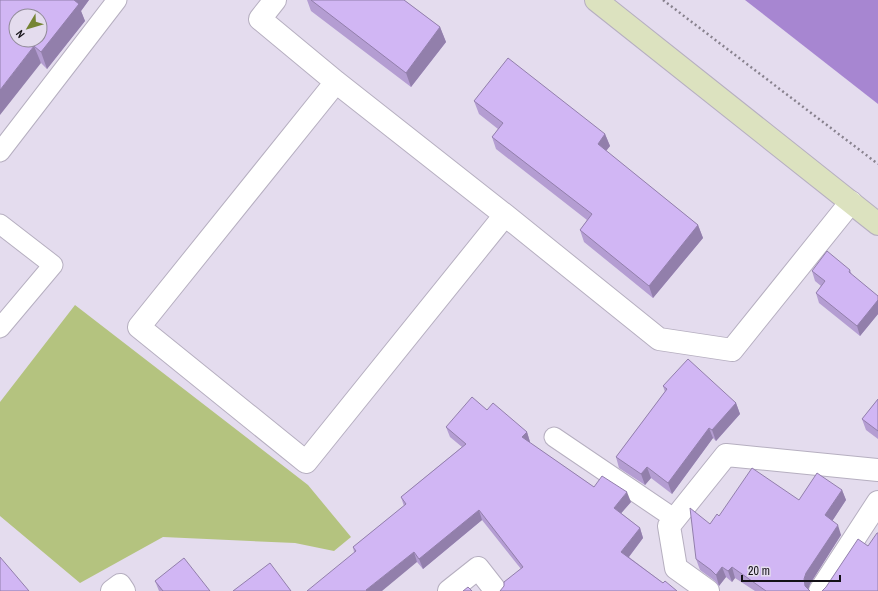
<svg xmlns="http://www.w3.org/2000/svg" width="878" height="591" font-family="'Archivo Narrow',sans-serif">
<style>
.green{fill:#b4c37f}
.water{fill:#a786d1}
.lines{fill:none;stroke-linecap:round;stroke-linejoin:round}
.lane-casing{stroke:#b6afc0;stroke-width:21}
.street-casing{stroke:#b6afc0;stroke-width:24}
.secondary-casing{stroke:#b6afc0;stroke-width:24}
.path{stroke:#88828e;stroke-width:2.5;stroke-dasharray:2 3;stroke-linecap:butt}
.lane{stroke:#fff;stroke-width:19}
.street{stroke:#fff;stroke-width:22}
.secondary{stroke:#dce2bf;stroke-width:22}
.wall{fill:#b49dd2}
.shaded-wall{fill:#927fab}
.building{fill:#d1b6f4;stroke:#927fab;fill-rule:evenodd}
</style>
<rect width="100%" height="100%" fill="#e4dcee"/>
<path class="green" d="M75 305 308 485 351 537 334 551 295 543 163 537 80 583 0 516V402Z"/>
<path class="water" d="M745 0H878V104Z"/>
<g class="lines">
<defs>
<path id="lane" d="M0 152 117 0
M0 224 53 265 0 328
M554 437 675 519"/>
<path id="street" d="M275 0 260 19 336 82 505 215 659 339 732 350 851 202
M336 82 139 327 306 462 505 215
M112 591 120 585 124 591
M449 591 478 568 496 591
M708 591 676 568 669 526 726 455 878 470
M820 591 878 502"/>
<path id="secondary" d="M596 0 878 224"/>
</defs>
<use href="#lane" class="lane-casing"/>
<use href="#street" class="street-casing"/>
<use href="#secondary" class="secondary-casing"/>
<path class="path" d="M663 0 878 164"/>
<use href="#lane" class="lane"/>
<use href="#street" class="street"/>
<use href="#secondary" class="secondary"/>
</g>
<path class="wall" d="M0 0H89L81 11 85 21 47 69 41 63Z
M307 0H404L440 27 446 42 411 87 311 11Z
M474 101 605 134 610 146 606 151 698 225 703 238 653 298 584 242 580 230 587 220 496 149 492 137 498 129 479 114Z
M850 270 852 275 878 296V314L860 336 819 303 816 293 821 286 815 281 812 271Z
M663 386 736 403 740 414 716 441 713 438 672 494 651 478 645 485 619 468 616 457 665 392Z
M878 399V439L866 430 862 419Z
M487 410 527 432 530 442V443L594 487 631 502 621 513 640 528 643 538 629 557 663 583 677 591 521 569 482 520 423 569 417 562 354 552 353 547 404 506 401 497 462 447 450 437 446 427Z
M842 490 846 500 832 521 841 535 810 584 808 589 810 591H755L735 578 732 582 726 577 719 586 715 581 700 570 696 559 710 524 719 516 799 500Z
M155 581 210 591H159Z"/>
<path class="shaded-wall" d="M72 0H89L81 11 85 21 47 69 41 52Z
M440 27 446 42 411 87 406 73Z
M34 46 41 63 0 115V90Z
M605 134 610 146 602 156 598 144Z
M698 225 703 238 653 298 649 286Z
M878 300V314L860 336 857 326Z
M736 403 740 414 716 441 712 430Z
M709 428 713 438 672 494 668 483Z
M527 432 530 442 526 447 522 437Z
M647 467 651 478 645 485 641 474Z
M842 490 846 500 829 526 825 515Z
M627 492 631 502 617 518 614 508Z
M479 510 482 520 423 569 419 559Z
M838 525 841 535 810 584 808 590 805 586 804 579 806 573Z
M640 528 643 538 625 562 621 552Z
M414 552 417 562 382 591H367L366 590Z
M722 567 726 577 719 586 716 575Z
M732 567 735 578 732 582 728 571Z"/>
<path class="building" d="M0 0H74L79 4 41 52 34 46 0 90ZM16 16H40V40H16Z
M311 0H404L440 27 406 73Z
M508 58 605 134 598 144 698 225 649 286 580 230 592 214 492 137 503 123 474 101Z
M827 251 850 270 849 272 878 296V300L857 326 816 293 825 281 812 271Z
M688 359 736 403 712 430 709 428 668 483 647 467 641 474 616 457 667 389 663 386Z
M472 397 487 410 493 403 527 432 522 437 594 487 602 476 627 492 614 508 640 528 621 552 663 583 665 581 677 591H500L504 586V582L523 567 479 510 419 559 414 552 366 590 367 591H307L356 551 353 547 406 504 401 497 466 444 446 427Z
M878 399V431L862 419Z
M752 468 799 500 817 473 842 490 825 515 838 525 806 573 804 579 805 586 810 591H766L732 567 728 571 722 567 716 575 711 570 696 559 690 508 710 524 717 514 719 516Z
M877 533H878V591H822L826 587 858 539 868 546Z
M0 557 29 591H0Z
M184 558 210 591H163L155 581Z
M270 563 291 591H233Z
M468 587 472 591H463Z"/>
<g transform="translate(28 28) rotate(232)"><circle r="19" fill="#e4dcee" stroke="#918b98"/>
<path d="M0-3L7 15L0 10L-7 15Z" fill="#758433"/>
<text y="-6" font-size="11" font-weight="bold" text-anchor="middle" fill="#141117">N</text>
</g>
<path d="M742 575v6h98v-6" fill="none" stroke="#141117" stroke-width="2"/>
<text x="748" y="575" font-size="12" fill="#141117" stroke="#e4dcee" stroke-width="3" paint-order="stroke">20 m</text>
</svg>
